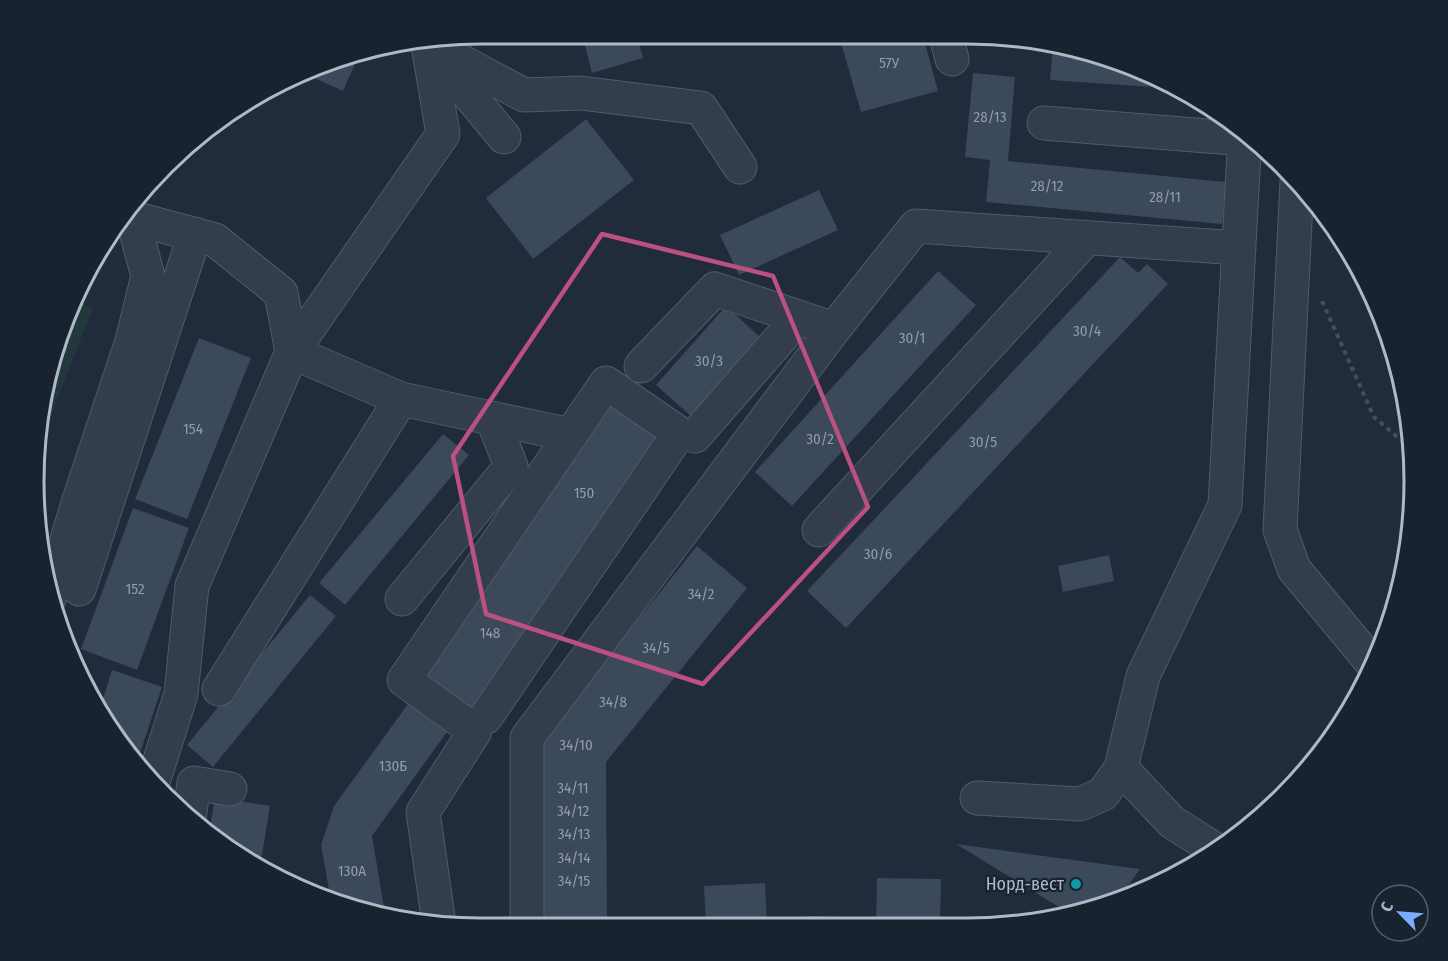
<svg xmlns="http://www.w3.org/2000/svg" width="1448" height="961" font-family="'Fira Sans Condensed',sans-serif">
<style>
.green{fill:#22383c}
.building{fill:#3b495b}
.lines{fill:none;stroke-linecap:round;stroke-linejoin:round}
.minor-casing{stroke:#515b68;stroke-width:35}
.path{stroke:#3c5456;stroke-width:4;stroke-dasharray:4.5 4.5;stroke-linecap:butt}
.minor{stroke:#333d4b;stroke-width:33}
.marked{fill:none;stroke:#bb5081;stroke-width:4.5;stroke-linejoin:round}
.culture-dot{fill:#0f9aa8;stroke:#19222f;stroke-width:2}
.labels{text-anchor:middle;dominant-baseline:central;stroke-width:4.5;stroke-linejoin:round;paint-order:stroke}
.number-label{font-size:15px;fill:#919cac}
.poi-label{font-size:18px;fill:#aeb8c7;stroke:#19222f;text-anchor:end}
.rim{fill:none;stroke:#aeb8c7;stroke-width:3}
</style>
<rect width="100%" height="100%" fill="#202b3b"/>
<path class="green" d="M72 300 93 308 42 437 38 435 67 310Z"/>
<path class="building" d="M582 34H636L643 58 592 73Z
M839 36H923L938 91 861 112Z
M1053 45 1165 79 1180 89 1050 80Z
M360 53 343 91 303 73 337 57Z
M973 73 1015 77 1008 161 1226 182 1222 224 986 202 990 160 965 157Z
M586 119 634 180 533 259 486 198Z
M819 190 838 230 739 275 720 235Z
M1120 257 1138 273 1147 264 1168 284 846 628 807 591Z
M938 271 976 305 792 506 755 472Z
M726 306 761 338 692 417 656 385Z
M199 338 251 358 187 519 135 499Z
M614 400 661 432 472 711 424 679Z
M443 434 469 455 345 605 319 583Z
M133 508 189 528 137 670 81 649Z
M697 546 747 588 606 762 607 925H542L543 740 566 709Z
M1109 555 1114 581 1063 592 1058 566Z
M310 595 336 616 213 767 187 745Z
M112 670 162 687 138 759 99 712Z
M413 697 452 725 372 836 385 913 330 896 321 845 334 806Z
M215 797 270 806 260 867 209 833Z
M956 844 1140 869 1119 899 1083 913 1072 915Z
M877 878 941 879 940 927 876 926Z
M765 883 767 926H706L704 886Z
M806 916 846 917V926H806Z"/>
<g class="lines">
<defs>
<path id="minor" d="M946 36 952 59
M425 42 524 95 581 93 701 108 740 167
M437 56 504 137
M1044 123 1245 139
M1297 181 1280 530 1294 569 1373 664
M122 215 215 240 281 293 292 352
M292 352 401 399 571 435
M641 366 715 289 834 329
M695 436 799 317
M819 530 1087 238
M79 589 195 234
M49 599 79 500 132 341 148 276 132 217
M402 599 511 466 492 418
M219 689 401 399
M1121 768 1172 822 1216 850
M154 779 181 694 192 586 292 352 443 134 428 45
M977 798 1080 804 1103 794 1121 768 1143 676 1225 505 1245 133
M189 819 194 783 230 789
M439 924 423 812 475 731 404 680 606 383 679 433 486 717
M527 925V738L834 329 916 226 1239 248"/>
</defs>
<use href="#minor" class="minor-casing"/>
<path class="path" d="M1322 301 1374 417 1414 451"/>
<use href="#minor" class="minor"/>
</g>
<path class="marked" d="M602 234 773 276 868 507 703 684 486 614 453 456Z"/>
<circle class="culture-dot" cx="1076" cy="884" r="6"/>
<g class="labels">
<g class="number-label">
<text x="889" y="63">57У</text>
<text x="990" y="117">28/13</text>
<text x="1047" y="186">28/12</text>
<text x="1165" y="197">28/11</text>
<text x="1087" y="331">30/4</text>
<text x="912" y="338">30/1</text>
<text x="709" y="361">30/3</text>
<text x="193" y="429">154</text>
<text x="820" y="439">30/2</text>
<text x="983" y="442">30/5</text>
<text x="584" y="493">150</text>
<text x="878" y="554">30/6</text>
<text x="135" y="589">152</text>
<text x="701" y="594">34/2</text>
<text x="490" y="633">148</text>
<text x="656" y="648">34/5</text>
<text x="613" y="702">34/8</text>
<text x="576" y="745">34/10</text>
<text x="393" y="766">130Б</text>
<text x="573" y="788">34/11</text>
<text x="573" y="811">34/12</text>
<text x="574" y="834">34/13</text>
<text x="574" y="858">34/14</text>
<text x="352" y="871">130А</text>
<text x="574" y="881">34/15</text>
</g>
<g class="poi-label">
<text x="1064" y="884">Норд-вест</text>
</g>
</g>
<path d="M0 0H1448V961H0ZM481 44H967A437 437 0 0 1 1404 481V481A437 437 0 0 1 967 918H481A437 437 0 0 1 44 481V481A437 437 0 0 1 481 44Z" fill="#19222f" fill-rule="evenodd"/>
<path class="rim" d="M481 44H967A437 437 0 0 1 1404 481V481A437 437 0 0 1 967 918H481A437 437 0 0 1 44 481V481A437 437 0 0 1 481 44Z"/>
<g transform="translate(1400 913) rotate(295)"><circle r="28" fill="#19222f" stroke="#555e6c" stroke-width="1.5"/>
<path d="M0-4.5L10 22L0 15L-10 22Z" fill="#7badff"/>
<text y="-9" font-size="16" font-weight="bold" text-anchor="middle" fill="#aeb8c7">С</text>
</g>
</svg>
